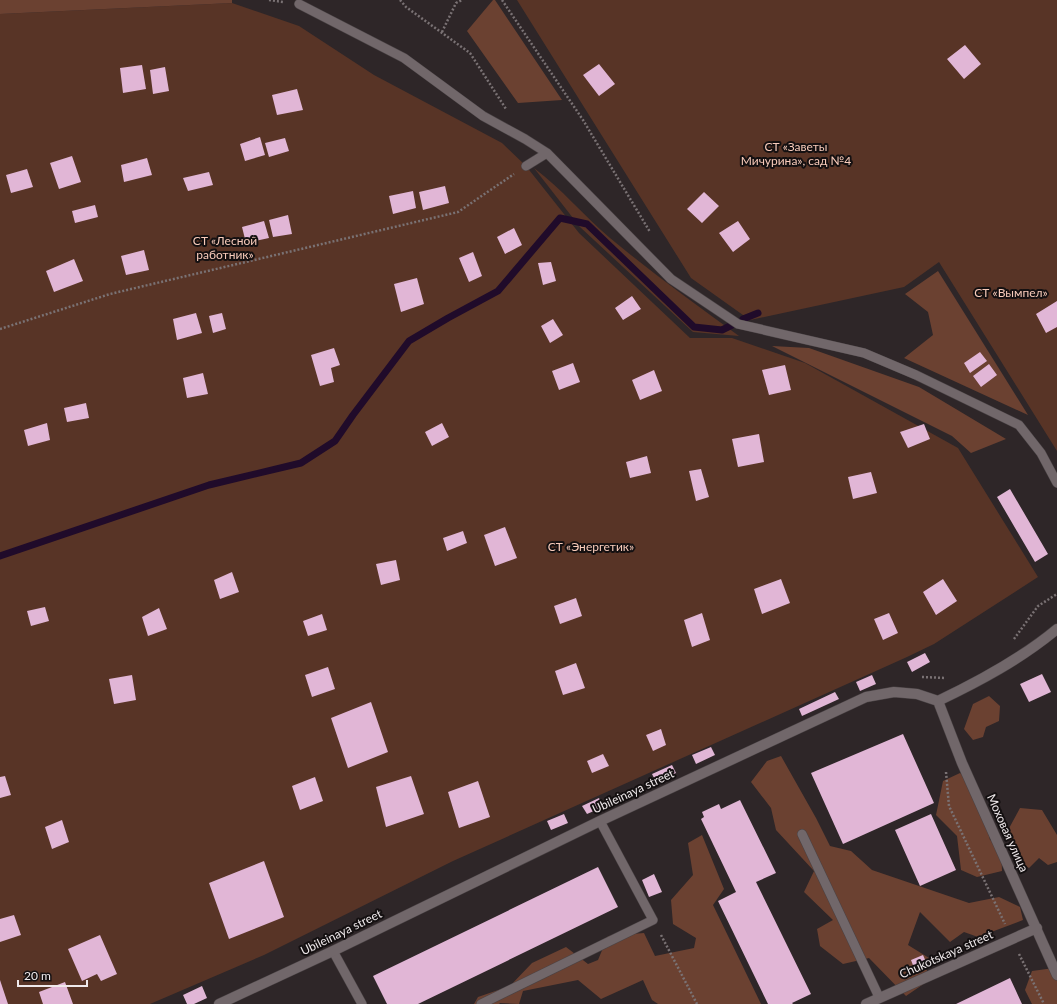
<svg xmlns="http://www.w3.org/2000/svg" width="1057" height="1004" font-family="Lato,sans-serif">
<style>
.green{fill:#583426}
.forest{fill:#6b4131}
.lines{fill:none;stroke-linecap:round;stroke-linejoin:round}
.stream{stroke:#200b2a;stroke-width:7}
.building{fill:#e1b6d6}
.lane-casing{stroke:#4a4345;stroke-width:10}
.street-casing{stroke:#4a4345;stroke-width:11}
.path{stroke:#7a7274;stroke-width:2.5;stroke-dasharray:2 2;stroke-linecap:butt}
.lane{stroke:#71676a;stroke-width:9}
.street{stroke:#71676a;stroke-width:10}
.labels{text-anchor:middle;dominant-baseline:central;stroke-width:4;stroke-linejoin:round;paint-order:stroke}
.park-label{font-size:12px;fill:#f9ccbb;stroke:#141011}
.street-label{font-size:12px;fill:#efe9eb;stroke:#141011}
</style>
<rect width="100%" height="100%" fill="#2e2628"/>
<path class="green" d="M517 0H1057V451L939 262 904 287 750 320 691 278Z
M232 3 299 26 374 75 502 143 526 166 579 233 690 338H732L805 363 958 448 1038 577 934 644 907 657 453 861 264 955 150 1004H0V14Z
M534 168C562 189 584 216 610 238 652 273 695 304 739 336L693 332 580 227Z"/>
<path class="forest" d="M0 0H232V3L0 14Z
M493 0H495L562 100 518 103 467 31Z
M938 271 1028 415 904 358 933 335 928 312 905 294Z
M772 346 809 348 919 387 1006 439 971 453 952 436Z
M989 696 1000 706 999 721 986 727 983 737 973 740 964 729 973 704Z
M781 756 816 818 830 846 851 851 872 870 969 903 999 897 1020 907 1023 920 978 937 964 932 950 942 920 912 908 945 929 958 925 983 906 996 869 958 843 964 820 946 817 929 833 920 804 892 814 871 776 830 771 808 751 782 767 761Z
M960 773 978 789 990 840 1001 845 1002 871 977 877 961 870 957 836 936 815 943 781Z
M1020 808 1042 810 1057 835V862L1048 865 1039 858 1029 868 1019 861 1007 832Z
M702 835 724 889 713 905 761 1004H658L652 1000 643 980 601 999 578 980 523 991 519 1004 500 1003 499 1004H474L478 997 510 986 532 963 566 947 588 964 598 960 608 936 644 933 655 956 694 948 696 938 673 924 671 900 693 875 688 843Z
M1054 968 1057 973V1004H1032L1025 990 1032 971Z"/>
<g class="lines">
<path class="stream" d="M743 319 758 313
M0 556 209 485 301 463 335 441 353 415 409 341 448 318 498 291 560 218 587 224 694 327 722 330 732 325"/>
</g>
<path class="building" d="M965 45 981 64 964 79 947 59Z
M599 64 615 84 599 96 583 75Z
M142 65 146 89 123 93 120 68Z
M165 67 169 91 153 94 150 70Z
M297 89 303 110 277 115 272 95Z
M260 137 265 155 245 161 240 144Z
M285 138 289 151 269 157 265 143Z
M72 156 81 182 59 189 50 163Z
M147 158 152 175 124 182 121 165Z
M27 169 33 187 11 193 6 175Z
M209 172 213 185 188 191 183 178Z
M445 186 449 203 423 210 419 192Z
M413 191 416 208 393 214 389 196Z
M704 192 719 206 702 223 687 209Z
M95 205 98 217 75 223 72 211Z
M288 215 292 234 273 237 269 220Z
M264 221 269 238 246 243 242 227Z
M738 221 750 239 733 252 719 233Z
M514 228 522 245 505 254 497 237Z
M144 250 149 270 126 275 121 256Z
M473 252 482 276 469 282 459 258Z
M74 259 83 281 54 292 46 271Z
M551 262 556 281 543 285 538 263Z
M417 278 424 304 401 312 394 284Z
M632 296 641 309 623 320 615 308Z
M1057 301V327L1046 333 1036 314Z
M196 313 202 333 177 340 173 319Z
M222 313 226 329 213 333 209 316Z
M553 319 563 335 550 343 541 326Z
M334 348 340 365 331 368 334 382 320 386 311 355Z
M980 352 987 361 970 373 964 363Z
M573 363 580 382 559 390 552 371Z
M989 364 997 375 981 387 973 376Z
M785 365 791 390 769 395 762 370Z
M654 370 662 391 640 400 632 380Z
M203 373 208 394 187 398 183 378Z
M86 403 89 418 67 422 64 408Z
M47 423 50 440 28 446 24 430Z
M442 423 449 437 432 446 425 432Z
M924 424 930 439 908 448 900 432Z
M759 434 764 462 738 467 732 439Z
M647 456 651 473 630 478 626 462Z
M701 469 709 497 696 501 689 471Z
M871 472 877 493 853 499 848 477Z
M1010 489 1048 554 1035 562 997 497Z
M505 527 517 558 495 566 484 535Z
M463 531 467 543 447 551 443 538Z
M396 560 400 580 381 585 376 564Z
M232 572 239 592 220 599 214 580Z
M781 579 790 603 762 614 754 589Z
M943 579 957 601 936 615 923 592Z
M576 598 582 616 560 624 554 606Z
M45 607 49 621 31 626 27 611Z
M159 608 167 629 148 636 142 617Z
M702 613 710 640 692 647 684 620Z
M889 613 898 633 883 640 874 619Z
M322 614 327 630 308 636 303 621Z
M925 653 930 662 912 672 907 662Z
M576 663 585 688 563 695 555 671Z
M328 667 335 689 312 697 305 675Z
M1042 674 1051 692 1029 702 1020 684Z
M132 675 136 700 114 704 109 679Z
M872 675 876 684 860 691 856 682Z
M835 692 839 699 802 716 799 709Z
M371 702 388 752 348 768 331 718Z
M661 729 666 745 653 751 646 735Z
M903 734 934 803 843 844 811 773Z
M711 747 715 755 696 764 692 755Z
M603 754 609 766 592 773 587 761Z
M672 765 676 773 656 782 652 774Z
M5 776 11 795 0 798V777Z
M411 776 424 814 386 827 376 787Z
M315 777 323 801 300 810 292 786Z
M478 781 490 817 459 828 448 792Z
M599 798 603 807 587 814 582 806Z
M740 800 776 873 756 882 811 994 792 1003 793 1004H768L718 901 736 892 701 819 704 817 702 812 719 804 721 809Z
M564 814 568 823 551 830 547 821Z
M931 814 956 870 920 886 895 830Z
M62 820 69 842 52 849 45 827Z
M264 861 284 917 229 939 209 883Z
M598 867 618 907 418 1004H387L373 976Z
M654 874 662 892 649 897 642 880Z
M14 915 21 935 0 942V919Z
M100 935 117 974 101 981 97 974 82 981 68 949Z
M923 955 926 962 914 968 911 960Z
M1010 978 1022 1004H956Z
M0 980 8 1004H0Z
M65 982 73 1004H43L39 992Z
M202 986 207 998 194 1004H187L183 995Z"/>
<g class="lines">
<defs>
<path id="lane" d="M299 4 404 58 483 116 525 139 547 153 671 279 738 324 864 353 916 375 1019 425 1041 453 1057 483
M526 166 547 153
M802 834 879 997
M333 951 362 1004
M481 1004 653 920 600 821"/>
<path id="street" d="M938 701 962 763 1057 975
M219 1004 333 951 600 821 866 697 894 692 917 694 938 701C980 681 1021 659 1057 629
M866 1004 1037 928"/>
</defs>
<use href="#lane" class="lane-casing"/>
<use href="#street" class="street-casing"/>
<path class="path" d="M269 0 283 2
M400 0 406 7 470 53 506 109
M502 0 583 120 650 232
M442 32 456 3 462 0
M0 329 110 294 458 212 514 174
M1014 639 1038 606 1057 594
M922 677 945 678
M946 772 949 806 1005 924
M661 935 697 1004
M1019 954 1044 1004"/>
<use href="#lane" class="lane"/>
<use href="#street" class="street"/>
</g>
<g class="labels">
<g class="park-label">
<text x="796" y="146">СТ «Заветы<tspan x="796" dy="14">Мичурина», сад №4</tspan></text>
<text x="225" y="240">СТ «Лесной<tspan x="225" dy="14">работник»</tspan></text>
<text x="1011" y="292">СТ «Вымпел»</text>
<text x="591" y="546">СТ «Энергетик»</text>
</g>
<g class="street-label">
<text transform="translate(633 791) rotate(-25)">Ubileinaya street</text>
<text transform="translate(1008 833) rotate(66)">Моховая улица</text>
<text transform="translate(341 932) rotate(-26)">Ubileinaya street</text>
<text transform="translate(946 954) rotate(-24)">Chukotskaya street</text>
</g>
</g>
<path d="M18 980v6h69v-6" fill="none" stroke="#efe9eb" stroke-width="2"/>
<text x="24" y="980" font-size="12" fill="#efe9eb" stroke="#141011" stroke-width="3" paint-order="stroke">20 m</text>
</svg>
